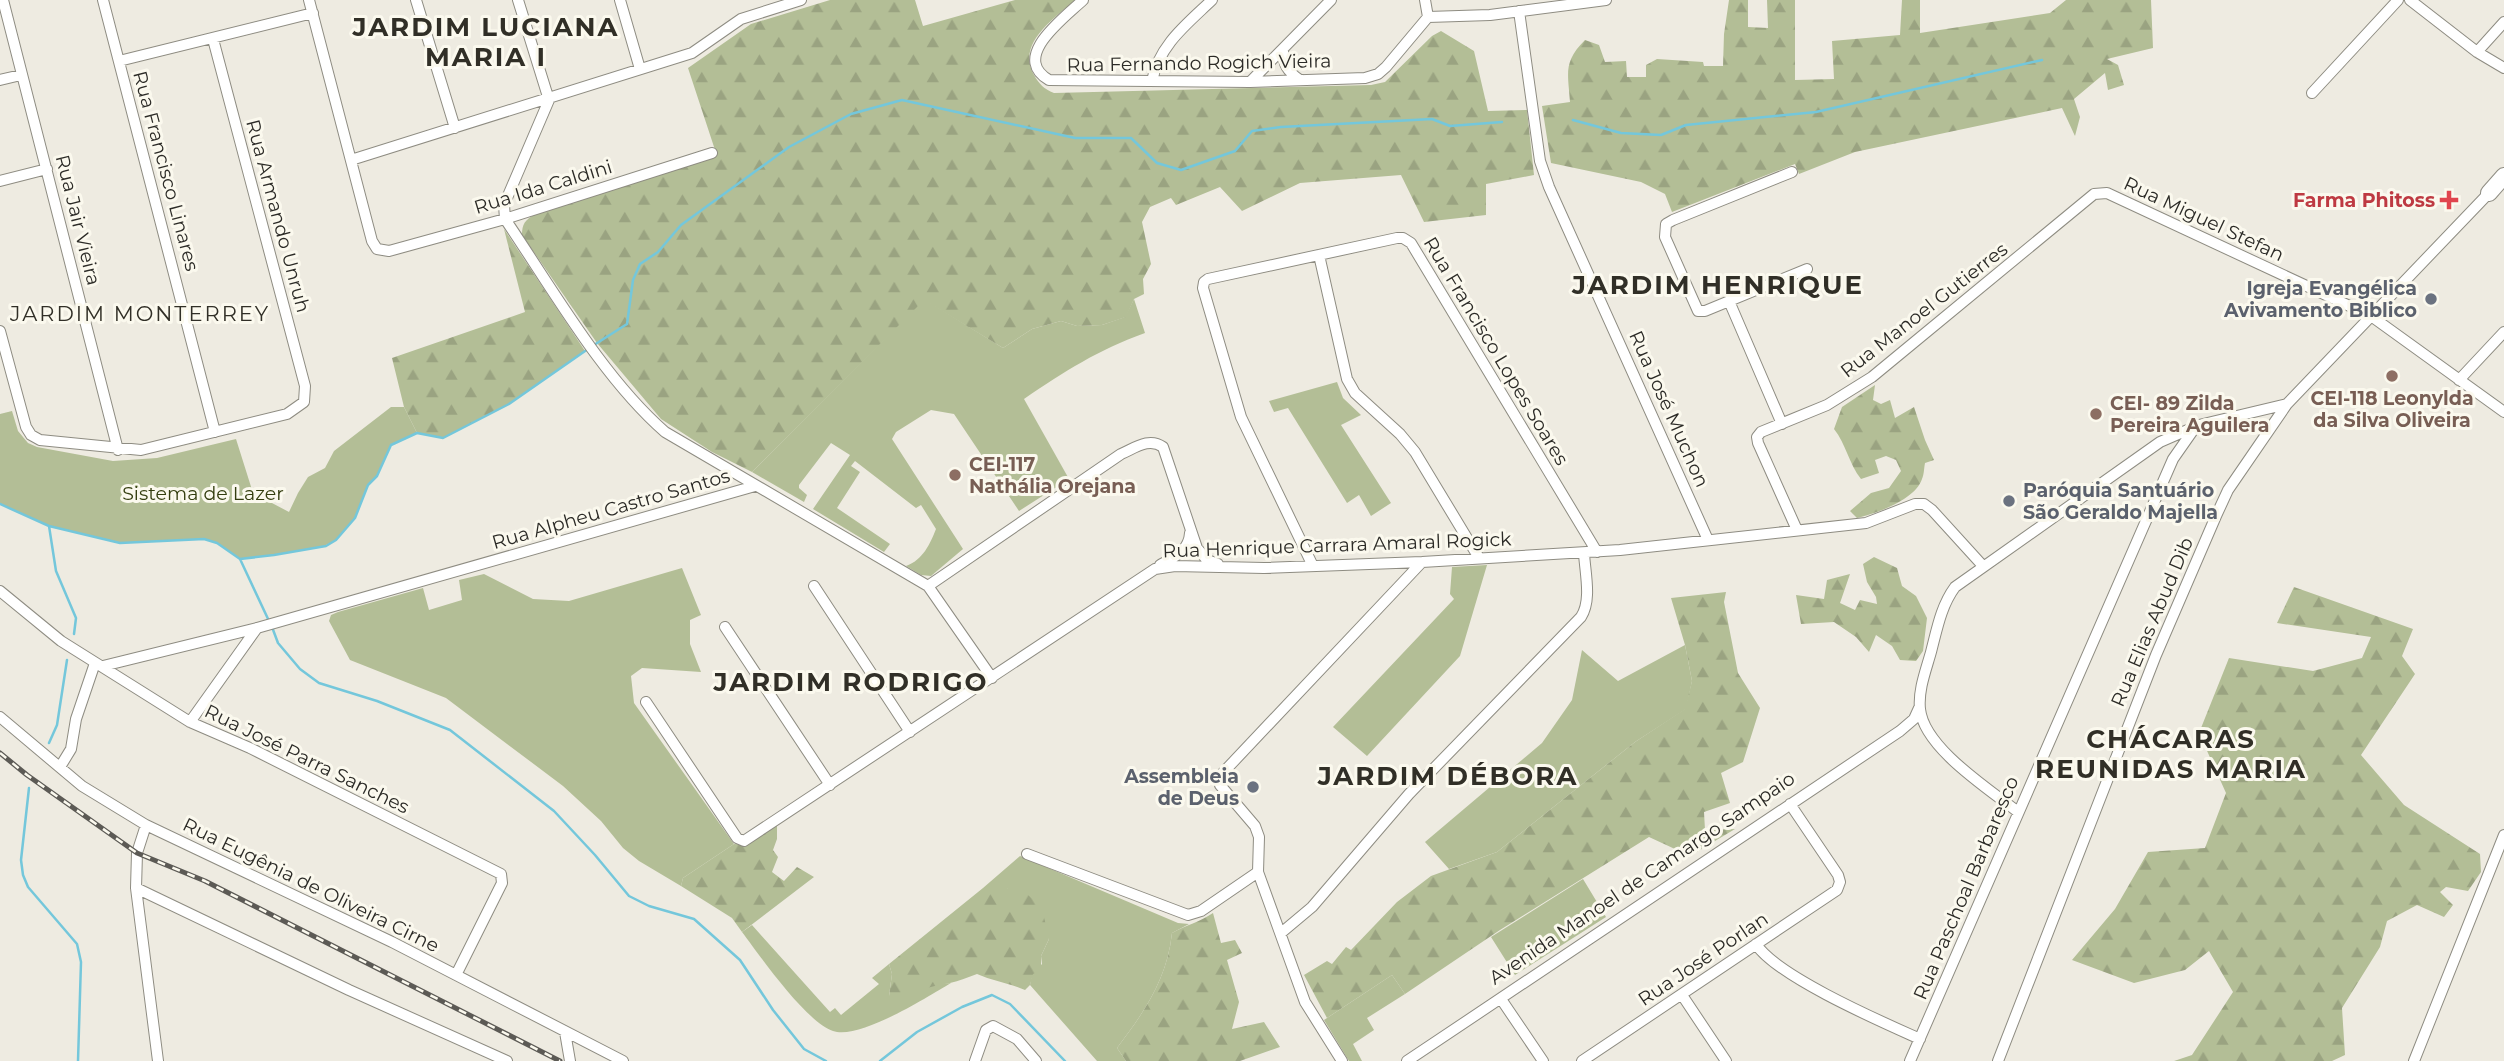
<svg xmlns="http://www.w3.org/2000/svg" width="2504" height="1061" font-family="Montserrat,sans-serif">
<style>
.green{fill:#b3be96}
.forest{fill:url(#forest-firs)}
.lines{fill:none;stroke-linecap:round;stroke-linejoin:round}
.stream{stroke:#74c7db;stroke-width:2.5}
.street-casing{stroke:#8e8c82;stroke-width:12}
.secondary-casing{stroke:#8e8c82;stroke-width:18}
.street{stroke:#fff;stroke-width:10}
.secondary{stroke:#fff;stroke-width:16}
.rail-casing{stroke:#5c5a55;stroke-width:5}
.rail{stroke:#fbf9ee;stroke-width:2.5;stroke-dasharray:8;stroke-linecap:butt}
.health-dot{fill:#e0444e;stroke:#fbf9ee;stroke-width:2.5}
.worship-dot{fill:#6b7280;stroke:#fbf9ee;stroke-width:2.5}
.education-dot{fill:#8d6e63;stroke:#fbf9ee;stroke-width:2.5}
.labels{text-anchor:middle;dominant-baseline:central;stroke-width:6;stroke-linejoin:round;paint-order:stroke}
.street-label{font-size:19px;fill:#2c2b27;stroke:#fbf9ee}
.health-label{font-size:19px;font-weight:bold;fill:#be3a42;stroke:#fbf9ee;text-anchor:end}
.worship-label{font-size:19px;font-weight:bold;fill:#5b616d;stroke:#fbf9ee;text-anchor:end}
.education-label{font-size:19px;font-weight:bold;fill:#785e54;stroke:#fbf9ee;text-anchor:start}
.park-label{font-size:19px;fill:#343e0f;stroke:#fbf9ee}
.neighbourhood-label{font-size:21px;letter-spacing:2px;fill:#312f27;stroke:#fbf9ee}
.district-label{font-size:26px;font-weight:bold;letter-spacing:2px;fill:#312f27;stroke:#fbf9ee}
</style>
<defs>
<pattern id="forest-firs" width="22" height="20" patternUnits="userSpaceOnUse" patternTransform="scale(1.75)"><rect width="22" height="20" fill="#b3be96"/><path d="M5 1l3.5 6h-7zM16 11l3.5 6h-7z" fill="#9aa381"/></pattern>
</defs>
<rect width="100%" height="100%" fill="#eeebe1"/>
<path class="green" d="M924 299 1003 348 1032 329 1061 321 1077 326 1102 325 1125 317 1134 299 1145 333C1098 350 1065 371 1024 399L1069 479 1019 511 954 414 931 410 896 432 892 439 963 549 931 576 921 575 906 566C923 560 930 544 936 529L921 505 916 508 855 461 851 466 860 472 837 508 890 544 884 552 813 509 850 455 831 443 799 485V488L807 495 804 502 752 472Z
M1337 382 1343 398 1361 415 1341 425 1391 503 1371 516 1359 495 1347 503 1288 408 1274 412 1269 401Z
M391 407H404L417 433 391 445 377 476 368 485 355 518 336 540 324 546 274 555 240 559 217 543 204 539 120 543 49 526 0 504V414L12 411 18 431 28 443 37 447 113 461 157 458 236 439 253 493 289 512 298 493 308 477 325 468 334 451Z
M1487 565 1460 656 1367 756 1333 727 1454 599 1450 594 1452 567Z
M682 568 701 615 690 620V644L701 672 642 668 631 676 634 703 734 844 683 878 681 886 639 861 623 848 601 821 563 786 446 698 350 660 329 621 331 615 338 612 423 588 429 610 462 600 459 580 484 574 533 599 569 601Z
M1685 645 1692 681 1686 709 1635 742 1497 852 1449 869 1425 842 1542 743 1572 700 1582 650 1618 681Z
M1020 856 1178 923 1189 924 1172 933C1167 979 1145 1011 1117 1048L1126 1061H1097L1030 985 1032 974 1042 964 1041 956 1049 939 1007 888H983Z
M1583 879 1606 917 1515 975 1491 937Z
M752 925 830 1012 835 1008 841 1015 879 984 872 978 889 964 892 974 889 996 914 993 931 985 951 983C927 997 860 1040 833 1031 806 1022 760 956 742 932Z
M1392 975 1405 994 1367 1018 1374 1030 1353 1044 1362 1061H1349L1324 1020Z"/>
<path class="forest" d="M830 0H915L923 26 1015 0H1075C1054 19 1016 43 1034 75 1039 84 1044 89 1054 93L1371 85 1385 82 1432 36 1441 31 1474 51 1488 111 1527 110 1534 175 1486 184V215L1424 222 1401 175 1300 183 1242 211 1220 187 1176 205 1171 198 1150 207 1142 222 1151 264 1143 279 1144 294 1134 299 1126 317 1102 325 1077 326 1061 321 1032 329 1003 348 924 300 752 472 712 452 661 419 597 343 522 235C522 224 525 220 534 215L717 156 688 68 751 24Z
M1729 0H1748V27L1768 28 1767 0H1795V80L1834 79 1832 41 1900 35 1902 0H1920V33L2050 13 2066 0H2151L2153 48 2107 59 2118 65 2124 85 2108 90 2105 73 2074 99 2080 117 2075 136 2062 108 1855 152 1799 174 1795 164 1672 212 1665 194 1641 182 1551 163 1542 106 1570 102C1568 73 1563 62 1585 40L1599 45 1605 62 1626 61 1627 77H1646V65L1657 59 1703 62 1704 66H1723L1724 34Z
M504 229 585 351 509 404 443 438 417 433 404 407 392 358 525 312Z
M1875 385 1873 400 1881 404 1890 400 1895 418 1914 407 1925 440 1934 460 1925 463C1924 468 1924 475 1922 479 1915 500 1877 513 1857 518L1850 511 1871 493 1889 488 1901 471 1896 460 1886 456 1875 460 1879 473 1861 479C1849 464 1846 444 1834 429L1842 407Z
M1874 557 1897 568 1902 586 1916 596 1927 618 1923 651 1916 661 1900 660 1892 646 1876 635 1869 652 1856 637 1834 622 1801 624 1796 595 1824 599 1827 580 1850 574 1840 603 1855 610 1860 600 1877 604 1876 597 1867 582 1863 564Z
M2294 587 2413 629 2402 656 2415 674 2361 755 2404 805 2480 854 2481 872 2468 891 2446 887 2440 892 2453 905 2444 917 2417 905 2387 921 2380 947 2342 1008 2345 1055 2332 1061H2174L2192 1055 2233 992 2209 951 2185 970 2134 983 2072 960 2115 909 2148 852 2205 848 2226 793 2199 733 2229 658 2313 671 2362 658 2371 637 2277 623Z
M1726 592 1724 602 1738 673 1760 708 1743 762 1721 773 1730 803 1704 812 1705 830 1735 829 1690 856 1649 837 1500 930 1405 994 1392 975 1327 1018 1304 975 1327 961 1332 964 1346 947 1351 950 1397 902 1431 876 1497 852 1635 742 1685 709 1692 681 1685 645 1671 598Z
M777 824V839L773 850 778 857 772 872 784 881 797 867 814 877 742 932 732 918 681 886 683 878 734 844 747 845Z
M983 888H1007L1027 894 1042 908 1049 939 1041 956V970L1033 974 1030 985 1025 990C1009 983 993 981 977 974 968 977 959 981 950 983 931 987 918 987 907 1004L897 1006 889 996 892 974 889 964Z
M1213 913 1221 943 1235 940 1242 953 1227 960 1239 1002 1232 1029 1264 1022 1280 1047 1240 1061H1126L1117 1048C1145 1011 1167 979 1172 933 1186 925 1200 922 1213 913Z"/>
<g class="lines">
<path class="stream" d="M1573 120 1621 133 1661 135 1686 125 1816 112 2042 60
M594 345 627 324 633 280 640 264 658 252 681 225 789 147 851 114 902 100 1075 138H1131L1157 163 1181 170 1235 151 1252 131 1281 127 1432 119 1450 126 1502 122
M0 504 49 526 120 543 204 539 217 543 240 559 269 621
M49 526 56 571 76 618 74 634
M240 559 274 555 326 546 336 540 355 518 368 485 377 476 391 445 417 433 443 438 509 404 588 349
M272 627 278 643 300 669 319 683 377 701 450 730 554 811 595 855 629 896 649 906 694 919 740 960 773 1010 804 1049 826 1061
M49 743 57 725 67 660
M29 788 21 860 23 875 28 887 77 944 81 962 78 1061
M880 1061 917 1032 962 1007 992 995 1010 1004 1065 1061"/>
<defs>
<path id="street" d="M3 0 118 450
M103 0 215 432
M309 0 372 241 377 249 389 251 505 219 712 153
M416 0 455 128
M518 0 549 100 504 205 505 219C552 288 602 377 665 432L928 586 992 678
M620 0 640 69
M1083 0C1064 18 1010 57 1049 80L1250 82 1365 78 1378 74 1386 67 1428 17
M1425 0 1428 17
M2410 0 2477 52 2504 68
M1519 11 1540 161 1549 187 1708 540
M1428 17 1490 15 1606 0
M1283 49C1283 65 1287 71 1300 80
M2477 52 2504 22
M119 61 313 13
M0 80 21 75
M1152 81C1159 45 1187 24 1212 0
M1250 82 1331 0
M2312 93 2398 0
M351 160 692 53 741 19 801 0
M1792 172 1673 220 1666 224 1665 237 1698 311H1705L1807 269
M0 181 47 169
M1319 255 1347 379 1355 393 1400 434 1415 452 1479 558
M1729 301 1782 424
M0 331 26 427 31 435 40 440 141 450 287 414 304 402 305 386 213 39
M2459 380 2504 332
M1797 530 1758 443 1757 437 1761 432 1827 405 1872 377 2094 194 2107 193 2371 316 2504 412
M1312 564 1241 417 1203 288 1204 282 1208 279 1397 238H1403L1411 243 1597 552
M1160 565C1174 557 1189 551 1190 533
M814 586 910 732
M928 586 1121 454C1135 448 1149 437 1163 447L1197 548 1207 560 1218 564
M0 591 61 641 190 722 250 748 501 874 502 883 456 975
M725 627 830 785
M103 666 257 628 755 486
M646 702 737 838 744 841 1155 569 1175 566 1264 568 1422 562 1620 550 1866 523 1915 504H1924L1932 510 1983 566
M0 717 82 786 146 825 392 942 623 1061
M190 722 257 628
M60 767 71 749 76 719 95 663
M2018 812C1989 789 1924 748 1920 709 1918 690 1926 670 1931 652 1937 629 1941 606 1955 587L2160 442 2199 425 2287 404 2489 193
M146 825 137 853 136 888 158 1061
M1027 854 1188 915 1201 911 1258 872
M136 888 349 990 507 1061
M1281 933 1312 907 1409 794 1581 617C1592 600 1585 573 1584 553
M1756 944C1776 976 1882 1022 1920 1039
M1682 995 1726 1061
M1501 999 1543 1061
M565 1032 570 1061
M975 1061 986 1030 993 1026 1017 1039 1036 1061
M1342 1061 1305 1002 1258 872 1259 837 1255 826 1220 785 1218 778 1422 562
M1407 1061 1900 731 1914 719 1919 708
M1582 1061 1837 890 1840 882 1838 875 1790 804
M1910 1061 2173 459 2194 429
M1998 1061 2156 655 2216 516 2228 490 2287 404
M2414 1061 2504 835"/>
<path id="secondary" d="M2489 193 2504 176"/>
</defs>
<use href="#street" class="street-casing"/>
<use href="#secondary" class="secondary-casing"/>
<use href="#street" class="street"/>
<use href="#secondary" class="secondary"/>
<defs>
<path id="rail" d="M0 753 27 775 137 853 205 881 560 1061"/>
</defs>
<use href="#rail" class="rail-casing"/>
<use href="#rail" class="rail"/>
</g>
<path class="health-dot" d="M2445.5 189.5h7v7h7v7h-7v7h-7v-7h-7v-7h7z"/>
<g class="worship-dot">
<circle cx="2431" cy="299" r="7"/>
<circle cx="2009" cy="501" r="7"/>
<circle cx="1253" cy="787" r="7"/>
</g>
<g class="education-dot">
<circle cx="2392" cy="376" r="7"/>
<circle cx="2096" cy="414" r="7"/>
<circle cx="955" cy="475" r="7"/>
</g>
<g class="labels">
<g class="street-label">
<text transform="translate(1199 63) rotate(-1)">Rua Fernando Rogich Vieira</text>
<text transform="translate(166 171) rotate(75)">Rua Francisco Linares</text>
<text transform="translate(543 187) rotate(-17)">Rua Ida Caldini</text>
<text transform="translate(278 216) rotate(75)">Rua Armando Unruh</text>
<text transform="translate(2204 219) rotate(25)">Rua Miguel Stefan</text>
<text transform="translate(78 220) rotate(76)">Rua Jair Vieira</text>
<text transform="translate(1924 310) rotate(-38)">Rua Manoel Gutierres</text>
<text transform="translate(1496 351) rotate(59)">Rua Francisco Lopes Soares</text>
<text transform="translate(1669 409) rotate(66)">Rua José Muchon</text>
<text transform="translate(611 509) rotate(-16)">Rua Alpheu Castro Santos</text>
<text transform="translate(1337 545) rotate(-2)">Rua Henrique Carrara Amaral Rogick</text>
<text transform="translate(2152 622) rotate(-67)">Rua Elias Abud Dib</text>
<text transform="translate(307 759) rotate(26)">Rua José Parra Sanches</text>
<text transform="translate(1642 878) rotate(-34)">Avenida Manoel de Camargo Sampaio</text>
<text transform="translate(311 885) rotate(26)">Rua Eugênia de Oliveira Cirne</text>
<text transform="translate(1966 888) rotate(-67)">Rua Paschoal Barbaresco</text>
<text transform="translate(1703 959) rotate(-34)">Rua José Porlan</text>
</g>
<g class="health-label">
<text x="2435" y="200">Farma Phitoss</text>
</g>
<g class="worship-label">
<text x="2417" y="288">Igreja Evangélica<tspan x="2417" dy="22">Avivamento Biblico</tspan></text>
<text x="2023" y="490" text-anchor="start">Paróquia Santuário<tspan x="2023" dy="22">São Geraldo Majella</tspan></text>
<text x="1239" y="776">Assembleia<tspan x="1239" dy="22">de Deus</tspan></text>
</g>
<g class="education-label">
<text x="2392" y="398" text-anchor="middle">CEI-118 Leonylda<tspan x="2392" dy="22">da Silva Oliveira</tspan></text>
<text x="2110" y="403">CEI- 89 Zilda<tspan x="2110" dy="22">Pereira Aguilera</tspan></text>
<text x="969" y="464">CEI-117<tspan x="969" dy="22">Nathália Orejana</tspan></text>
</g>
<g class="park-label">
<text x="203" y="493">Sistema de Lazer</text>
</g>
<g class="neighbourhood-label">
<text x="140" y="313">JARDIM MONTERREY</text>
</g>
<g class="district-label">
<text x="486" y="27">JARDIM LUCIANA<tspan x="486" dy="30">MARIA I</tspan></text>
<text x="1718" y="285">JARDIM HENRIQUE</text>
<text x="851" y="682">JARDIM RODRIGO</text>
<text x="2171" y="739">CHÁCARAS<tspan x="2171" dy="30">REUNIDAS MARIA</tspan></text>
<text x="1448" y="776">JARDIM DÉBORA</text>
</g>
</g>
</svg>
